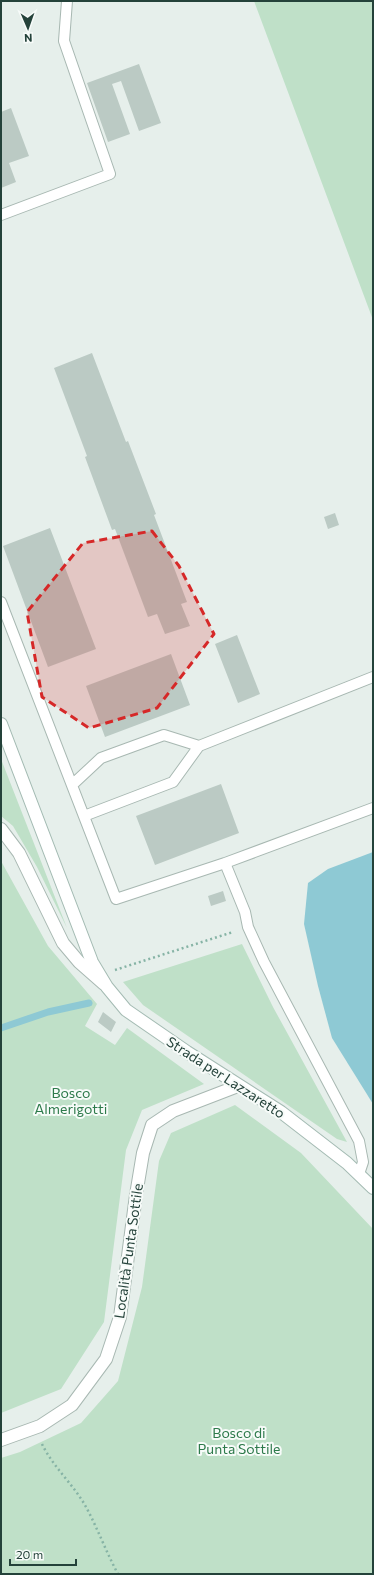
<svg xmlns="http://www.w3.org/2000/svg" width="374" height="1575" font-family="Commissioner,sans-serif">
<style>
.green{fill:#bfe0c8}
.water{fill:#8ec9d4}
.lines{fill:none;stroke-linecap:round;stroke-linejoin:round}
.stream{stroke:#8ec9d4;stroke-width:7}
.building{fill:#bbcac4}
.service-casing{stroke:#a8b8b2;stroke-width:12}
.minor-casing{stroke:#a8b8b2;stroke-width:14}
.secondary-casing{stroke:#a4bbb3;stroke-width:14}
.path{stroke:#86b3a5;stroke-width:2.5;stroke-dasharray:2 3;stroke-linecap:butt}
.service{stroke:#fff;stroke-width:10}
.minor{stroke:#fff;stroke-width:12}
.secondary{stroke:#fff;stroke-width:12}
.marked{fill:#d62828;fill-opacity:0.2;stroke:#d62828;stroke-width:3;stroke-dasharray:8 5;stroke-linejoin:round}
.labels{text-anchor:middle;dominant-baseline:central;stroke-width:4;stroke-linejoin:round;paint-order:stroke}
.street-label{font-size:14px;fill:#24423a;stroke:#f7fbf9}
.park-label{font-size:14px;fill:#2d7a4b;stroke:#f7fbf9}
</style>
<rect width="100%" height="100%" fill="#e6efeb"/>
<path class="green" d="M254 1H373V320Z
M1 759 67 928 37 867 13 826 1 816Z
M1 861 48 946 97 1004 85 1026 115 1045 127 1028 204 1084 142 1110 126 1150 104 1322 61 1389 1 1413Z
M242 944 273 1007 347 1142 337 1139 143 1005 123 982Z
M235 1105 301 1153 373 1229V1574H1V1458L20 1452 81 1423 118 1381 142 1287 159 1161 171 1133Z"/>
<path class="water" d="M373 852V1104L332 1038 318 986 304 924 308 883 328 869Z"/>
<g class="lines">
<path class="stream" d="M1 1028 48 1012 89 1003"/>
</g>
<path class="building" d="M139 64 161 123 139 131 121 81 112 84 130 134 108 142 87 83Z
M11 108 29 156 9 163 16 182 1 188V112Z
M92 353 126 442 128 441 156 514 154 515 187 602 181 604 190 626 165 634 157 614 148 617 115 529 112 530 85 457 87 456 54 368Z
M335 513 339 525 328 529 324 517Z
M50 528 96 649 48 667 3 546Z
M237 635 260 694 238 703 215 644Z
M171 654 190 705 105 737 86 686Z
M221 784 239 833 155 865 136 816Z
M223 891 226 901 211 906 208 896Z
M103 1012 116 1022 111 1032 98 1022Z"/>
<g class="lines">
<defs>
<path id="service" d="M1 215 110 174 64 41 67 1
M1 602 116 899 225 863
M72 785 101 758 164 735 199 746 373 677
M84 816 173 782 199 746
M359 1174 363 1162 359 1141 264 962 248 927 245 912 225 863 373 808"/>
<path id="minor" d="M1 829 19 853 63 943 79 962 104 984
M1 1440 40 1426 72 1405 106 1359 120 1317 136 1195 143 1153 152 1125 173 1111 238 1086"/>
<path id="secondary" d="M1 724 92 962 107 987 126 1010 187 1052 281 1112 347 1163 373 1188"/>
</defs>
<use href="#service" class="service-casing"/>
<use href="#minor" class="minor-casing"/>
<use href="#secondary" class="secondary-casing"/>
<path class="path" d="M115 970 233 932
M42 1444C53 1467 74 1485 86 1507 98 1529 106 1552 118 1574"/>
<use href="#service" class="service"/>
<use href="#minor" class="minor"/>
<use href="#secondary" class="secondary"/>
</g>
<path class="marked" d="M152 531 179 566 214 634 157 708 89 728 42 697 27 612 83 543Z"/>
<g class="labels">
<g class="street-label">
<text transform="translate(226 1077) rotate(33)">Strada per Lazzaretto</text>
<text transform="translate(128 1251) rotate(-82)">Località Punta Sottile</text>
</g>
<g class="park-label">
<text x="71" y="1092">Bosco<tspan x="71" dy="16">Almerigotti</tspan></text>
<text x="239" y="1432">Bosco di<tspan x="239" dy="16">Punta Sottile</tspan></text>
</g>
</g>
<rect width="374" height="1575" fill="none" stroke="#24423a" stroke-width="4"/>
<g transform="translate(28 28) rotate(178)" stroke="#f7fbf9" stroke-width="3" paint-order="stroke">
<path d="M0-3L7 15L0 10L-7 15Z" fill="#24423a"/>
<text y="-6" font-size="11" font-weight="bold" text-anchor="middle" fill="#24423a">N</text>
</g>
<path d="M10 1559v6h66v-6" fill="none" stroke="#24423a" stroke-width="2"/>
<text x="16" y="1559" font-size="12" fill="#24423a" stroke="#f7fbf9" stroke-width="3" paint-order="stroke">20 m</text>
</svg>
